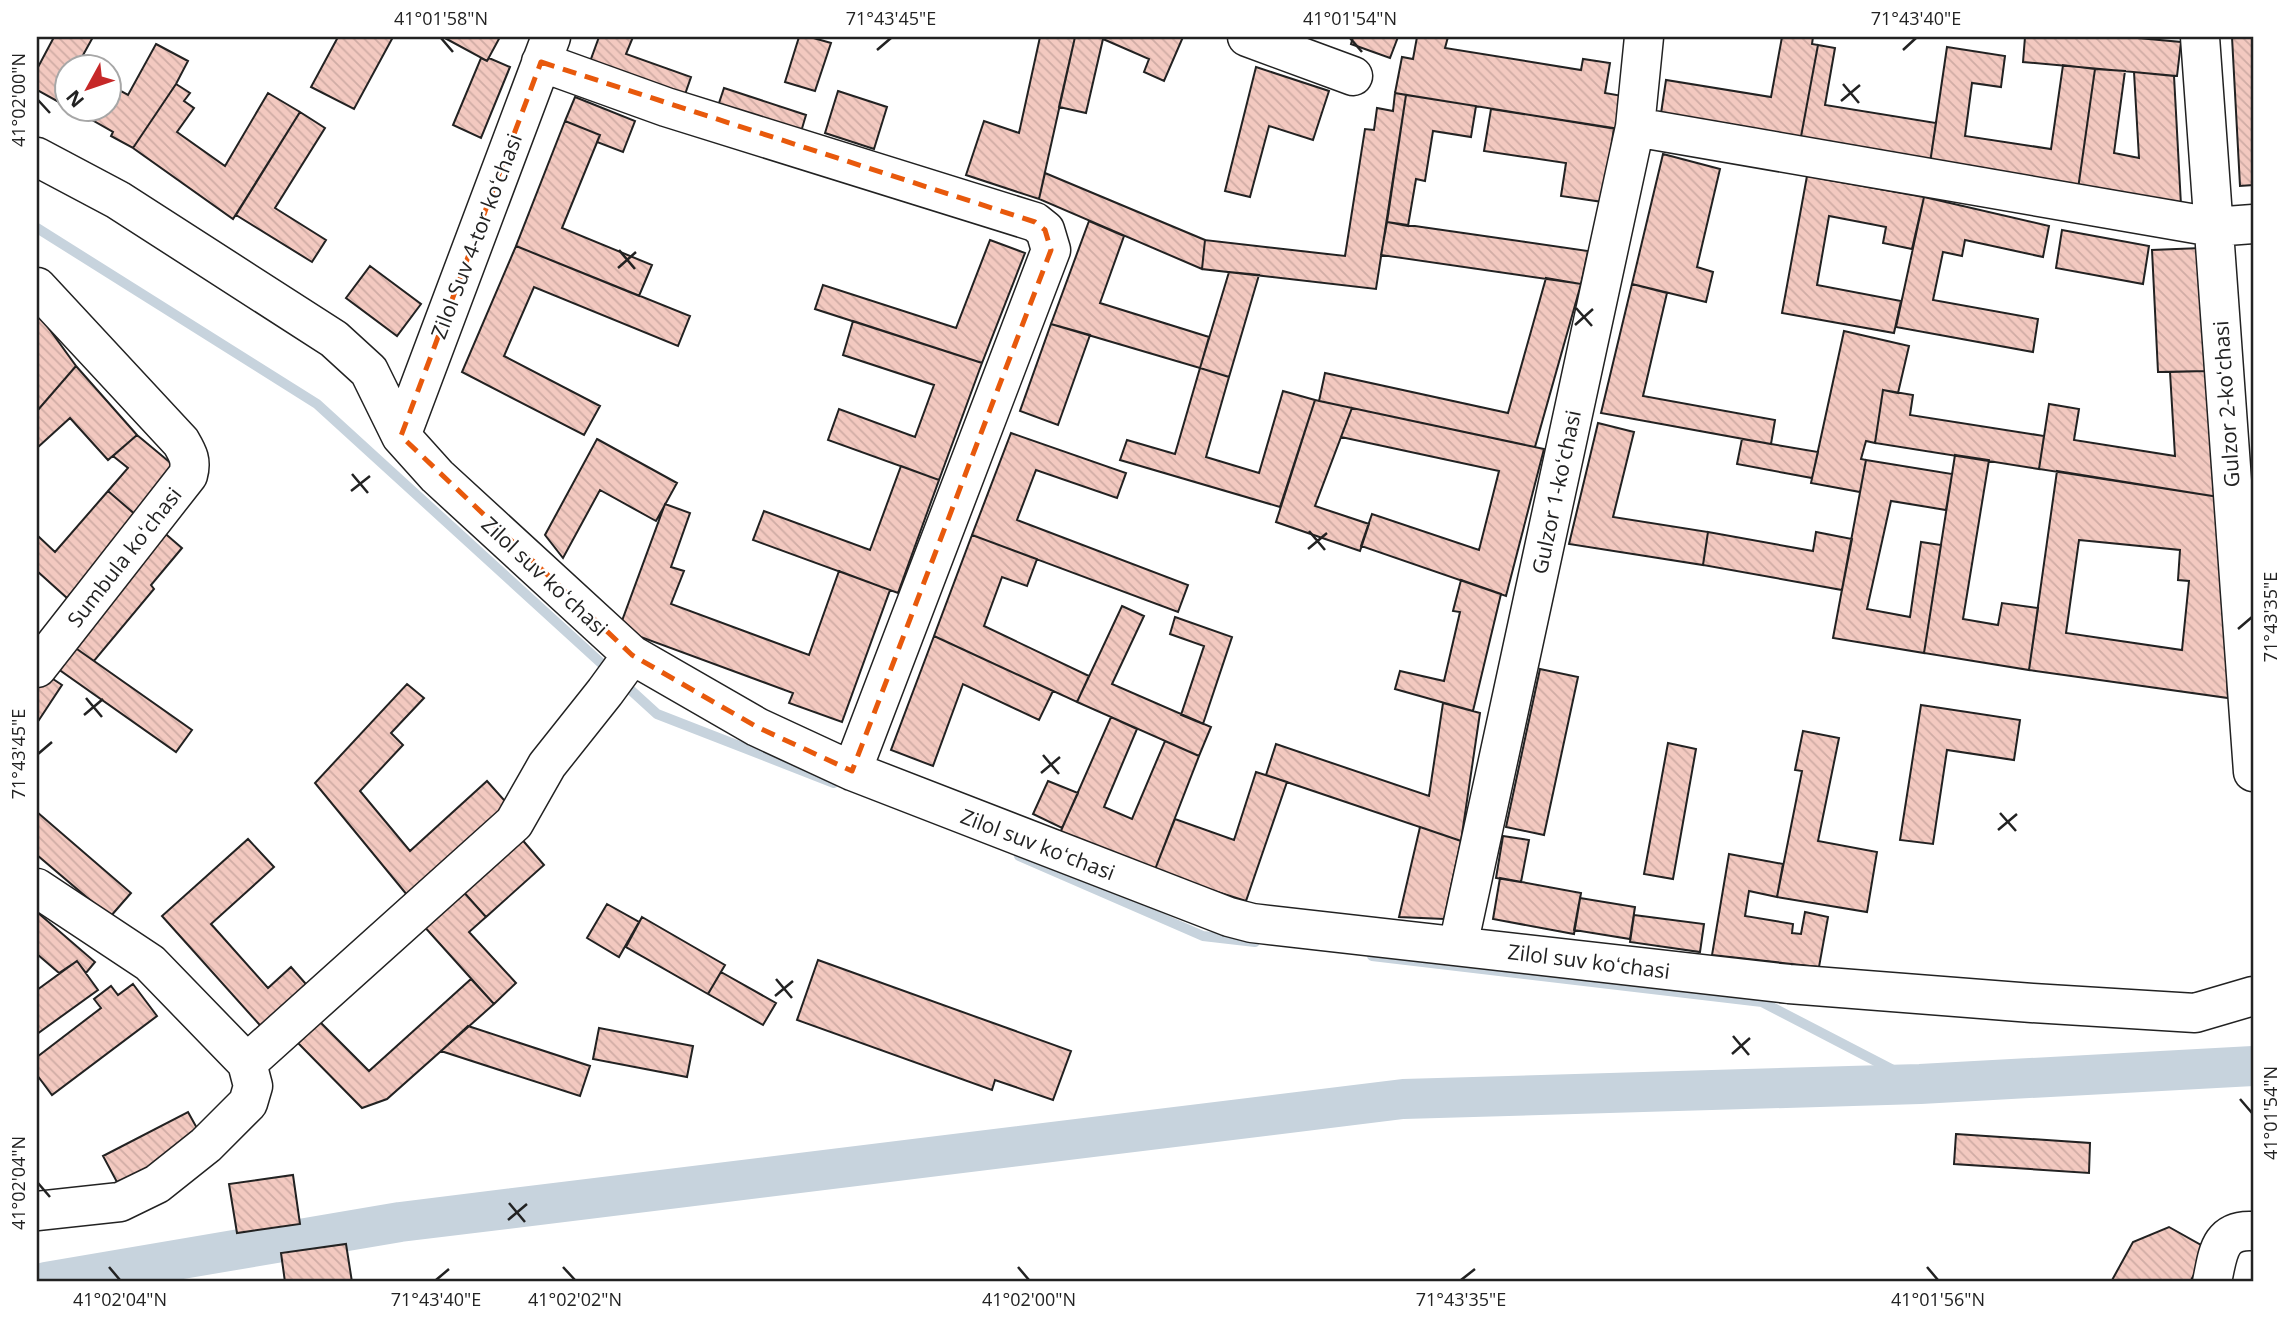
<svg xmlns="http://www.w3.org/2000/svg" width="2290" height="1319" font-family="'Open Sans',sans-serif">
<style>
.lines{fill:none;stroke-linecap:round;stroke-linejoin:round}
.stream{stroke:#c7d3dd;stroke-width:10}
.canal{stroke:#c7d3dd;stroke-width:40}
.building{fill:url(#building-back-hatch);stroke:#222;stroke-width:2;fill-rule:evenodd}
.minor-casing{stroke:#222;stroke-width:41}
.minor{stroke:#fff;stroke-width:38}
.marked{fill:none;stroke:#e8590c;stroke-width:5;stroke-dasharray:14 9;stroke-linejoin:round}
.ticks{fill:none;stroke:#222;stroke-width:2.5}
.labels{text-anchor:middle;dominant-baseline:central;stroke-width:5;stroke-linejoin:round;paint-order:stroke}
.street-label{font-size:21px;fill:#222;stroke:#fff}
.neatline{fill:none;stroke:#222;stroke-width:2.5}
.ticks-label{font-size:18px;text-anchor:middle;fill:#222}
</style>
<defs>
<pattern id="building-back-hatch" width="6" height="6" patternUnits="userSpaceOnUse" patternTransform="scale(1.75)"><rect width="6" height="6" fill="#f3c9c0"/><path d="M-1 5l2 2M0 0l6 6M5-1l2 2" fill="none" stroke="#d0aca5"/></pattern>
</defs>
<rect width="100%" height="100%" fill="#fff"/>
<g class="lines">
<path class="stream" d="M37 228 317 404 657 714 834 783
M1019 856 1203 936 1255 942
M1372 956 1762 1002 1920 1084"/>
<path class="canal" d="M46 1282 400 1222 1403 1099 1920 1084 2253 1066"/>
</g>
<path class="building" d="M54 37H93L77 66H66V106L37 90V69Z
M338 37H393L354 109 311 87Z
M443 37H500L487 61Z
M599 37H633L626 54 691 77 682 103 587 70Z
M799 37H810L831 43 815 91 785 82Z
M1040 37H1075L1039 199 966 175 984 121 1019 133Z
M1075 37H1183L1164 81 1144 72 1149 59 1103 39 1086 113 1059 107Z
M1353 37H1398L1390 58 1351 44Z
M1417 37H1448L1445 48 1581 70 1583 59 1610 63 1605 93 1628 97 1623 130 1395 93 1402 57 1413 59Z
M1782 37H1813L1812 44 1818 45 1800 142 1660 120 1666 80 1771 97Z
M2025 37H2127L2181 42 2177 76 2023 62Z
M2232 37H2253V185L2240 186Z
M156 44 188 61 176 84 133 148 111 136 113 132 71 108H108V84L128 95Z
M1818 45 1835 48 1825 105 1936 123 1930 163 1800 142Z
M1947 47 2005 56 2001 87 1972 83 1965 136 2051 149 2063 65 2095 69 2078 189 1930 163Z
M481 58 487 61 489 58 510 67 481 138 453 125Z
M1256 67 1329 91 1313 140 1269 126 1250 197 1225 191Z
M2095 69 2125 71 2114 153 2139 158 2134 72 2174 76 2181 205 2078 189Z
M176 84 190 93 184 101 194 108 177 132 225 166 268 93 300 112 233 219 133 148Z
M724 88 806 115 798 142 715 115Z
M838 91 887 107 874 149 825 133Z
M1395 93 1406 95 1376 289 1202 269 1205 240 1345 256 1365 129 1374 130 1377 108 1393 111Z
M1406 95 1476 106 1471 137 1433 131 1425 181 1416 179 1408 226 1387 222Z
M575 97 635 121 623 152 597 142 600 135 565 121Z
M1491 109 1614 128 1603 202 1561 196 1566 163 1484 151Z
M300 112 325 128 275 208 326 240 312 262 236 215Z
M565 121 600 135 562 228 652 265 639 296 516 246Z
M1663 154 1720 169 1697 267 1713 272 1706 302 1632 284Z
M1045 173 1205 240 1202 269 1039 199Z
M1807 176 1924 197 1912 249 1883 243 1886 227 1829 216 1817 285 1901 301 1894 333 1782 313Z
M1924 197 2049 226 2043 257 1965 240 1962 256 1943 252 1933 300 2038 319 2033 352 1896 327Z
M1089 221 1124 236 1100 303 1209 337 1200 368 1051 324Z
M1387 222 1588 251 1581 284 1381 255Z
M2062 230 2149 246 2143 284 2056 268Z
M990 240 1025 253 982 363 815 309 823 285 956 328Z
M516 246 690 316 678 346 534 287 504 356 600 406 584 435 462 372Z
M2201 248 2206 371 2158 372 2152 250Z
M370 266 421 304 397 336 346 298Z
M1229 272 1259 275 1229 377 1200 368Z
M1546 278 1581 284 1535 447 1319 401 1325 373 1508 413Z
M1632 284 1667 293 1643 396 1775 420 1771 444 1601 413Z
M37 312 76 366 37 411Z
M853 321 982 363 939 480 828 440 839 409 915 437 934 385 843 355Z
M1051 324 1090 335 1058 425 1020 411Z
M1844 331 1909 346 1898 393 1883 390 1875 443 1866 441 1861 459 1866 460 1860 492 1811 483Z
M76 366 137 435 108 460 70 418 37 448V411Z
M1200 368 1229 377 1206 457 1259 473 1283 391 1315 400 1280 507 1120 460 1127 440 1175 454Z
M2206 371 2219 497 2039 469 2049 404 2079 409 2074 440 2175 456 2170 372Z
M1883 390 1913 395 1910 415 2044 436 2039 469 1875 443Z
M1315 400 1352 408 1315 506 1369 524 1360 551 1276 522Z
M1352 408 1544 449 1506 596 1361 546 1372 514 1479 550 1499 471 1341 437Z
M1598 423 1634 432 1613 517 1708 532 1703 565 1569 544Z
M1011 433 1126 473 1117 498 1036 470 1017 520 1188 585 1178 612 972 535Z
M137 435 178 469 137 516 108 491 128 468 113 456Z
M597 439 677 483 656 521 600 490 563 558 545 535Z
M1742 439 1818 452 1812 478 1737 464Z
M1955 455 1989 460 1963 619 1998 625 2002 603 2038 608 2029 670 1924 653Z
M1866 460 1952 474 1946 510 1891 501 1867 609 1910 617 1921 542 1941 545 1924 653 1833 638Z
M901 466 939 480 898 593 753 540 764 511 870 550Z
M2057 471 2219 497 2228 698 2029 670ZM2079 540 2180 550 2178 580 2189 581 2182 650 2066 633Z
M108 491 137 516 67 598 37 571V535L55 552Z
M665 504 690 513 671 567 684 571 671 604 809 655 839 571 890 590 842 722 789 703 793 693 619 629Z
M161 530 182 548 151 585 154 589 94 661 67 642Z
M1708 532 1813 551 1816 532 1852 539 1842 590 1703 565Z
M972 535 1037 559 1027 586 1002 577 984 626 1089 676 1077 702 934 636Z
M1461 580 1501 594 1473 711 1395 689 1400 671 1444 681 1460 612 1453 611Z
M1122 606 1144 616 1112 684 1211 727 1199 756 1077 702Z
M1175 617 1232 637 1203 724 1181 715 1204 646 1170 634Z
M934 636 1053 691 1039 720 963 684 933 766 891 750Z
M67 642 192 730 176 752 51 664Z
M1540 669 1578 677 1544 835 1506 827Z
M44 673 62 685 37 723V683Z
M407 684 424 698 391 733 403 745 360 791 410 851 487 781 513 810 412 901 315 783Z
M1443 703 1480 713 1461 841 1266 775 1276 744 1429 796Z
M1921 705 2020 720 2014 760 1947 750 1933 844 1900 840Z
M1111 717 1137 729 1104 807 1132 819 1165 741 1199 756 1154 872 1060 833Z
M1803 731 1839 738 1818 841 1877 852 1867 912 1777 897 1802 771 1795 770Z
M1668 743 1696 749 1673 879 1644 874Z
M1256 772 1287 782 1246 901 1154 872 1175 819 1234 840Z
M1048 781 1078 793 1062 828 1033 814Z
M37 812 131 893 110 917 37 855Z
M1420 827 1461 841 1444 919 1399 917Z
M519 836 544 865 486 917 461 889Z
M1503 836 1529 840 1521 882 1496 878Z
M248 839 274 867 211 924 268 988 291 967 312 991 266 1032 162 916Z
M1729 854 1783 864 1777 897 1749 891 1745 916 1793 924 1792 933 1801 934 1805 912 1828 917 1819 967 1712 955Z
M1500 878 1581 893 1574 934 1493 919Z
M461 889 486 917 469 932 516 983 494 1004 422 924Z
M1580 898 1635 907 1630 939 1574 930Z
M607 904 639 922 619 957 587 938Z
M37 912 95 962 86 973 77 961 59 973 37 954Z
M1634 915 1704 924 1700 952 1630 942Z
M642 917 725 965 708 994 626 947Z
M818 960 1071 1051 1053 1100 995 1080 992 1090 797 1020Z
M77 961 98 990 37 1034V990Z
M721 972 776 1003 763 1025 708 994Z
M471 979 494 1004 387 1099 362 1108 298 1043 320 1022 369 1071Z
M133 984 157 1016 52 1095 37 1075V1057L101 1008 94 999 111 986 118 995Z
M468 1026 590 1066 580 1096 441 1051Z
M599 1028 693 1046 687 1077 593 1059Z
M188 1112 203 1139 118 1184 103 1156Z
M1956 1134 2090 1143 2089 1173 1954 1164Z
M293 1175 300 1224 237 1233 229 1184Z
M2169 1227 2208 1249 2190 1282H2111L2133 1242Z
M346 1244 352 1282H285L281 1253Z"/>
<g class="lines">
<defs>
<path id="minor" d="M1247 37 1353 76
M2200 37 2253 772
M541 62 666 107 1035 222 1045 230 1051 250 852 771
M1635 127 2213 227 2253 224
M37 157 118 200 334 339 369 371 401 436 437 476 632 655 757 727 852 771 1229 917 1252 923 1789 984 2032 1003 2195 1013 2253 996
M37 287 181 442C188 454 192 461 188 475L37 668
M401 436 551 37
M37 888 150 963 247 1063 253 1086 248 1103 206 1145 157 1184 120 1202 37 1211
M1458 946 1635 127 1644 37
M247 1063 514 823 547 765 605 692 632 655
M2212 1282C2218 1255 2218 1229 2253 1231"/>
</defs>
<use href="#minor" class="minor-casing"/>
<use href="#minor" class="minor"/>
</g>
<path class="marked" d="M541 62 1035 222 1045 230 1051 250 852 771 757 727 632 655 401 436Z"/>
<path class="ticks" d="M441 38 453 52M1350 38 1362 52M877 50 891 38M1903 50 1916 38M1843 84 1859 103M38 100 50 113M1841 101 1860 85M619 250 635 269M618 268 636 252M1576 308 1592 326M1575 325 1593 309M352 474 368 493M351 491 370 476M1309 531 1325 550M1308 549 1327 533M2238 629 2252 617M86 698 102 717M84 715 103 699M38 754 52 742M1043 755 1059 774M1041 773 1060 757M2000 813 2016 831M1998 830 2017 814M776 979 792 998M775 996 793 981M1733 1036 1749 1055M1732 1054 1750 1038M2240 1099 2252 1113M38 1183 50 1197M509 1203 525 1222M508 1220 527 1204M109 1267 120 1280M563 1267 575 1280M1018 1267 1029 1280M1927 1267 1938 1280M436 1280 449 1269M1461 1280 1475 1269"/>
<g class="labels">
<g class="street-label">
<text transform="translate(476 236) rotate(-69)">Zilol Suv 4-tor koʻchasi</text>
<text transform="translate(2226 404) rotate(-94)">Gulzor 2-koʻchasi</text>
<text transform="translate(1556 492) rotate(-78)">Gulzor 1-koʻchasi</text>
<text transform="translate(124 557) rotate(-52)">Sumbula koʻchasi</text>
<text transform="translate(545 576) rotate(43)">Zilol suv koʻchasi</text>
<text transform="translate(1038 844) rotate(21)">Zilol suv koʻchasi</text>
<text transform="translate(1589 961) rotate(7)">Zilol suv koʻchasi</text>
</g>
</g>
<rect width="2290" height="1319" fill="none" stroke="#ffffff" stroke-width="77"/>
<g transform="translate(88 88) rotate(230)"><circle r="33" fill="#ffffff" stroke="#a7a7a7" stroke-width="2"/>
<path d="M0-5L12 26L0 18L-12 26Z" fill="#c62828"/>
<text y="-10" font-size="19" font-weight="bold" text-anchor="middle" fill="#222222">N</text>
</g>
<rect x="38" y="38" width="2214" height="1242" class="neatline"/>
<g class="ticks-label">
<text x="441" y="25">41°01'58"N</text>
<text x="891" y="25">71°43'45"E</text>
<text x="1350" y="25">41°01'54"N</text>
<text x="1916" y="25">71°43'40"E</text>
<text transform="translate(19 100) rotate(-90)" y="6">41°02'00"N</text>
<text transform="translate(2271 617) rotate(-90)" y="6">71°43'35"E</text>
<text transform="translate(19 754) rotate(-90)" y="6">71°43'45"E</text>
<text transform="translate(2271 1113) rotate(-90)" y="6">41°01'54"N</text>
<text transform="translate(19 1183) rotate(-90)" y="6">41°02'04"N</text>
<text x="120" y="1306">41°02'04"N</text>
<text x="436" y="1306">71°43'40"E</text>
<text x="575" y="1306">41°02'02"N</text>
<text x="1029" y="1306">41°02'00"N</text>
<text x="1461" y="1306">71°43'35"E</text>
<text x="1938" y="1306">41°01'56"N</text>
</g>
</svg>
